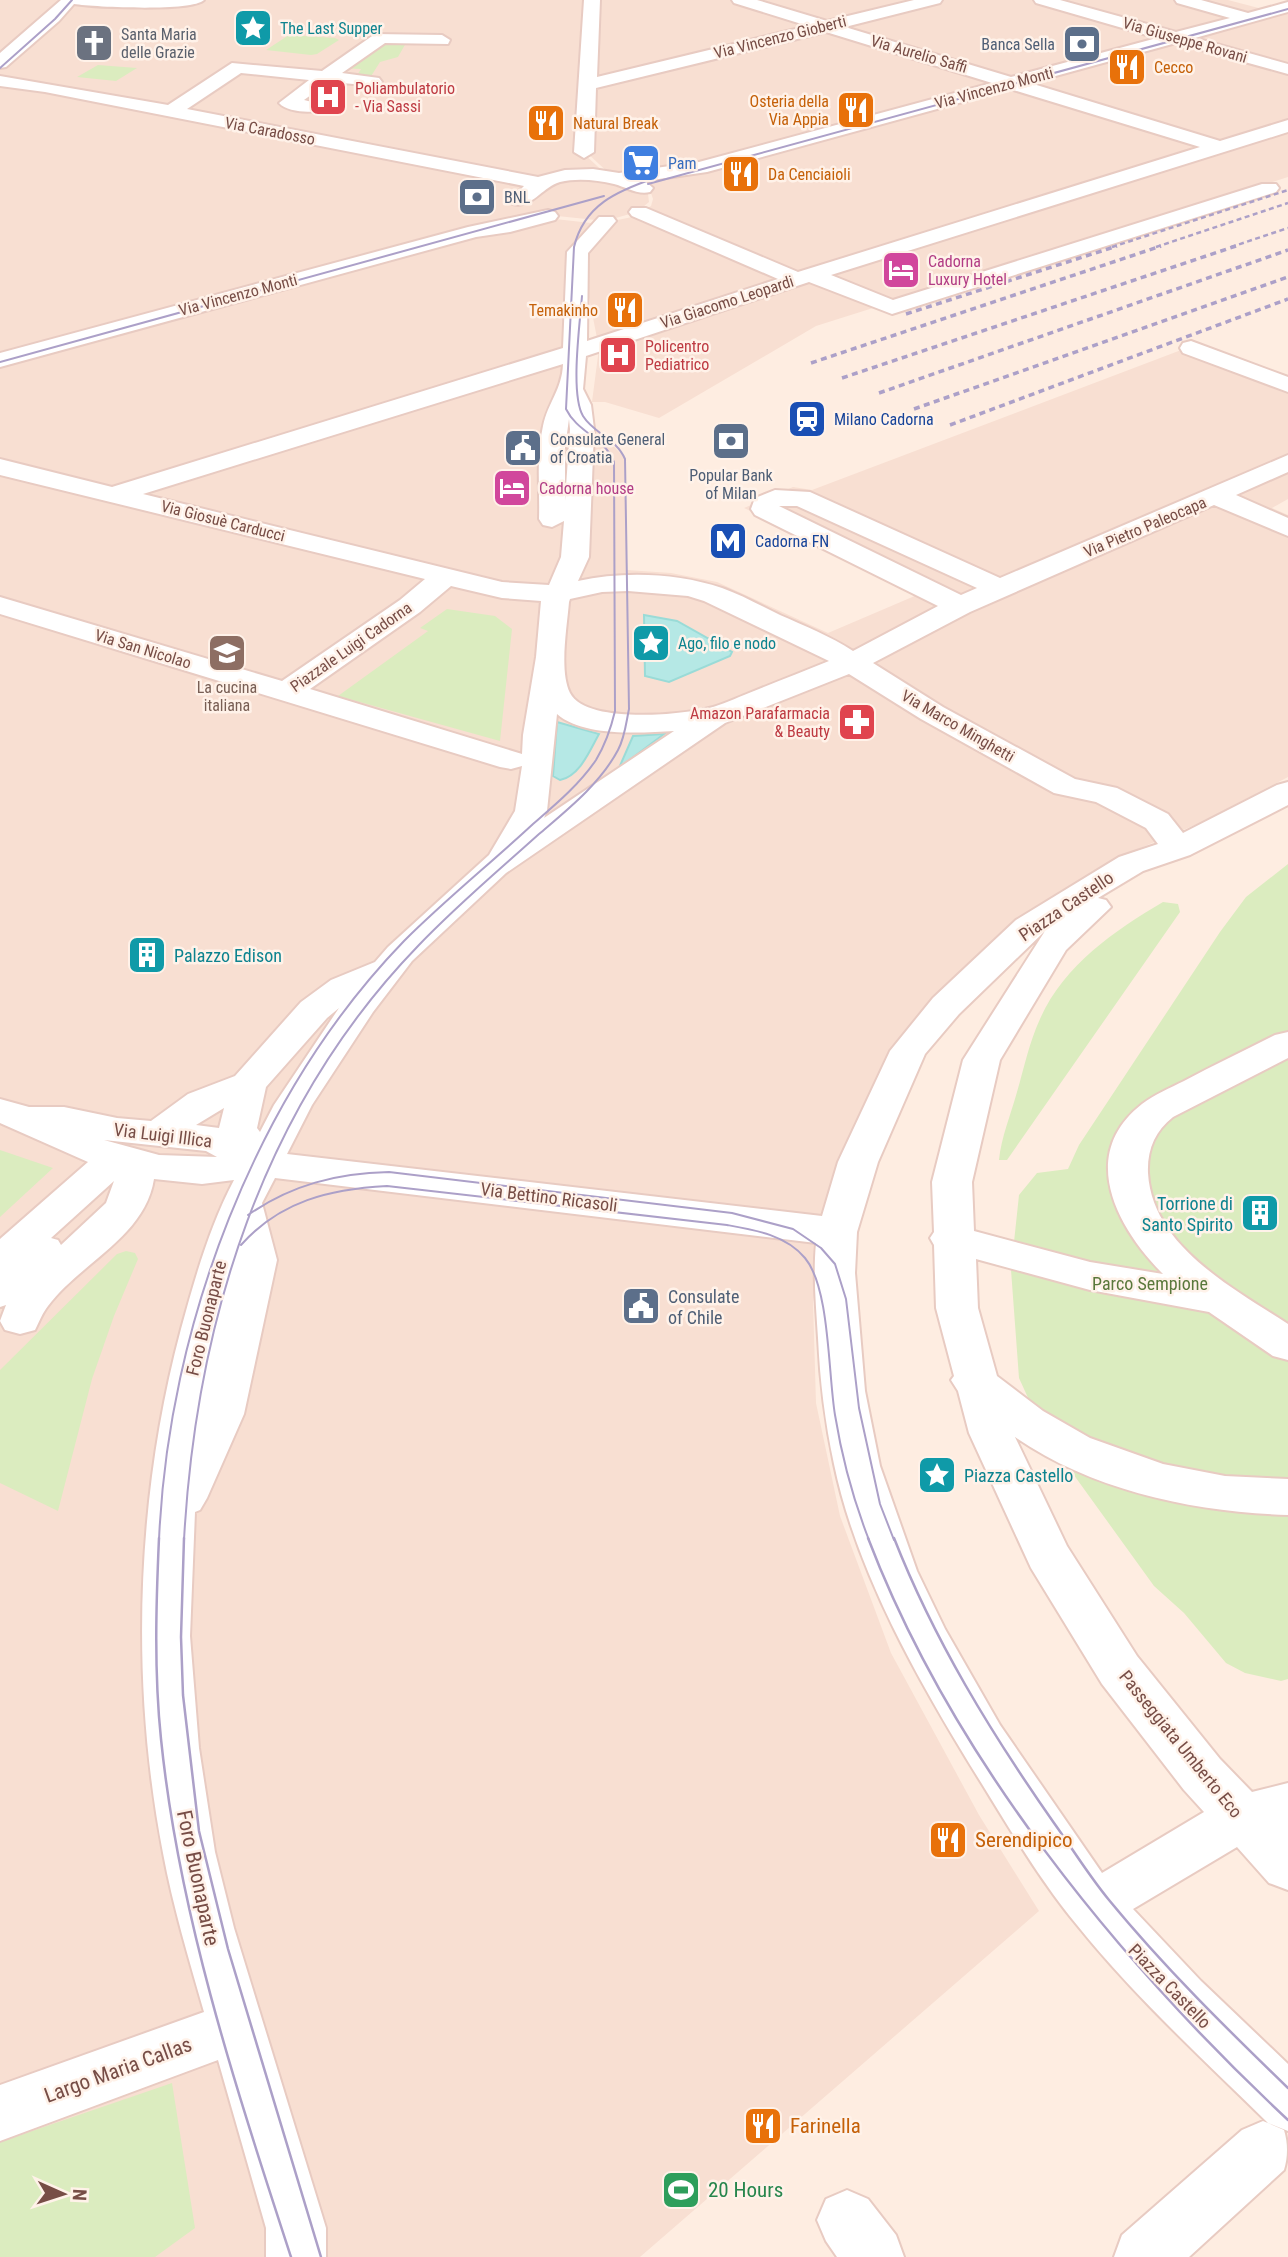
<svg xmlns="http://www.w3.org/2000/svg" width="1288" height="2257" font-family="'Roboto Condensed',sans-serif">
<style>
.residential{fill:#f8dfd2}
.green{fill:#dbecbf}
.water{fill:#b5e8e5;stroke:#9adbd7;stroke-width:2}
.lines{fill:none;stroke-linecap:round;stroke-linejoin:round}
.minor-casing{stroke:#e8cbc2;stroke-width:4}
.minor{fill:#fff;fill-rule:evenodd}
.tram-far1{stroke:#aca0c8;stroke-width:2}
.tram{stroke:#aca0c8;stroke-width:2.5}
.rail-far1{stroke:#aca0c8;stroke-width:2.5;stroke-dasharray:5 3.5;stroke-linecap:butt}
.rail{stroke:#aca0c8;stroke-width:3.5;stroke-dasharray:6 4.5;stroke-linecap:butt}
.labels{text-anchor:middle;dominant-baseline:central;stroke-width:5;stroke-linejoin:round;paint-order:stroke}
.far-culture-label{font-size:16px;fill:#0d838f;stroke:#fff2e9;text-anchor:start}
.far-worship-label{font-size:16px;fill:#5b616d;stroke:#fff2e9;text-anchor:start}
.far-street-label{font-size:16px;fill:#774d46;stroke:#fff2e9}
.far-service-label{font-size:16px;fill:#4e5e75;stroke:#fff2e9;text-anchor:start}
.far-food-label{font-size:16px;fill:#c56008;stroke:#fff2e9;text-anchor:start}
.far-health-label{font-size:16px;fill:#be3a42;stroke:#fff2e9;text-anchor:start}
.far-shop-label{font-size:16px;fill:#366cbe;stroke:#fff2e9;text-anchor:start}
.far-hotel-label{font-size:16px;fill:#b23c85;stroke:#fff2e9;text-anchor:start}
.far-transit-label{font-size:16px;fill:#164399;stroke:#fff2e9;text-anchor:start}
.far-education-label{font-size:16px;fill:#785e54;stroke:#fff2e9}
.street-label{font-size:18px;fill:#774d46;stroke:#fff2e9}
.culture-label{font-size:18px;fill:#0d838f;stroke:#fff2e9;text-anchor:start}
.park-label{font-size:18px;fill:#5a783b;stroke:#fff2e9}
.service-label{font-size:18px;fill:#4e5e75;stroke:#fff2e9;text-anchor:start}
.near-food-label{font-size:21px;fill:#c56008;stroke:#fff2e9;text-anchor:start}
.near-street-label{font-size:21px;fill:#774d46;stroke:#fff2e9}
.near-leisure-label{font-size:21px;fill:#27864d;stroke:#fff2e9;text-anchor:start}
</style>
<rect width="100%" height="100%" fill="#feede1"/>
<path class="residential" d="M0 0H66L0 59Z
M70 0H590L581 151 610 178 644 190 648 194 649 202 637 212 605 221 548 215 0 358V65Z
M596 0H1228L1270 11 1288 8V177L816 326 659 418 605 402H592L599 348 580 252 608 222 632 217 651 206 653 199 651 193 631 182 700 167 613 177 585 151Z
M546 218 600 224 575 252 569 381 591 423 624 457 627 570 671 573 717 582 828 633 924 592 744 508 793 487 812 490 1197 344 1288 380V499L1272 508 1288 515V777L1202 822 1119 857 1016 923 926 1007 833 1190 813 1302 816 1403 840 1516 891 1653 979 1815 1039 1911 640 2257H0V362Z"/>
<path class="green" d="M289 35 335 38 339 40 317 54 311 55 266 50Z
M382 42 406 43 398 57 380 62 368 81 356 77 361 69 340 68Z
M98 65 137 68 116 81 77 77Z
M447 609 495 616 512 629 500 741 338 696 428 631 420 628Z
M1288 864V1679L1281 1681 1245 1673 1226 1663 1184 1613 1154 1586 1045 1435 1019 1378 1011 1270 1019 1195 1037 1173 1068 1169 1079 1145 1220 932 1246 897Z
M1163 902 1178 904 1180 912 1007 1160H999C1001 1138 1011 1114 1017 1092 1024 1068 1029 1043 1040 1019 1064 965 1114 931 1163 902Z
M0 1150 53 1168 0 1217Z
M126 1251 135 1253 138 1259 114 1316 92 1379 58 1511 0 1483V1370L117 1254Z
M172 2083 195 2228 155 2257H0V2142Z"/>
<path class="water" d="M644 615 677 621 732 652 730 656 669 682 645 676Z
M557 722 599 734C590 750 580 776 560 780L553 776Z
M664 734 619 768 633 736Z"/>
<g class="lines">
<defs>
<path id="minor" d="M61 0H204C192 12 94 7 74 4L59 21 6 67 0 68V53Z
M584 0H600L597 77 808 26 734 3 732 0H757L827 21 914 0H942L940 3 845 27 1011 77 1157 38 1036 3 1034 0H1060L1176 32 1230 18 1177 3 1175 0H1201L1248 13 1288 2V12L1195 38 1288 64V74L1176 43 1030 83 1220 141 1288 120V132L831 275 893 300 1262 184H1276L1279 188 1276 192 892 314 809 282 586 356 583 389 591 405 594 429 589 557 578 581C624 571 677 573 722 588 742 595 761 606 780 615 805 626 830 636 853 651L938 606 755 515 751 509 755 498 775 490 810 492 1000 578 1288 455V472L1236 495 1288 518V536L1214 505 970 612 873 663 943 707 1075 779 1117 788 1168 814 1183 833 1277 785 1288 782V805L1190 855 1143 871 1098 898 1106 900 1111 907 1066 950 1000 1060 972 1182 974 1231 1090 1262 1163 1274C1117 1228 1077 1155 1142 1104 1155 1094 1170 1088 1184 1081 1214 1065 1245 1050 1275 1035L1288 1032V1058L1173 1117C1155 1131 1147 1150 1148 1173 1152 1246 1233 1288 1288 1324V1360L1273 1356 1209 1312 1090 1290 976 1259 978 1308 997 1376 1043 1411 1090 1438 1163 1464 1225 1476 1288 1479V1515C1195 1512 1093 1491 1015 1437L1067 1546 1137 1656 1220 1759 1252 1792 1288 1783V1890L1269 1883 1237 1847 1133 1909 1201 1981 1288 2064V2131L1268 2123C1203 2059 1134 1996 1077 1925 1042 1883 1011 1831 982 1784 923 1689 857 1575 834 1464 825 1422 820 1381 818 1338 816 1306 813 1275 816 1243L275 1178 262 1203 277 1260 244 1414 207 1498 200 1510 195 1512 190 1636 199 1748 215 1852 234 1928 326 2228V2257H266V2228L218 2060 0 2141V2085L204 2012C189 1959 173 1907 163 1853 130 1682 136 1497 181 1329 195 1278 209 1228 234 1180L202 1184 154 1179C145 1237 80 1263 48 1306 43 1312 39 1322 35 1330L20 1334 5 1330 0 1321 6 1305 0 1307V1239L88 1162 0 1123V1099L29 1107H64L117 1118 151 1121 188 1094 235 1076 301 1002 331 980 375 962 388 947 489 855 515 811 522 766 511 769 500 767 0 614V597L282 681 400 600 425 579 0 475V459L112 487 563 348 567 252 599 217H613L616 221 588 253 587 341 778 279 632 216 629 212 632 208H646L798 272 1200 147 1010 89 707 172 645 181 653 188 650 192C637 195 626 187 614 184 597 180 577 178 560 182 542 187 532 209 513 204L510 200 524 186 45 92 0 86V76L168 105 232 63 322 71 375 34 442 35 450 40 448 44 385 43 342 73 379 78 382 82 379 86 329 82 304 100 316 103 319 107 316 111C306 113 286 111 279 103L309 80 241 73 187 109 538 177 565 170 593 169 619 173 699 162 992 83 826 32 596 88 594 152 584 158 574 152ZM563 364C562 390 548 402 543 426 536 456 540 488 539 519L543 525 552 527 564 521 561 557 549 585 502 582 143 494ZM569 419 570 429 565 501V448ZM779 506H797L977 588 961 595ZM451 586 502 598 541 601 536 657 523 735 522 754 310 689 420 612ZM628 591 688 596 704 601 829 661C802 672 776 682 749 693 736 698 722 705 709 708 680 715 586 724 570 693 559 671 567 627 569 602L570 599 602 592ZM849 674 921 719 1054 793 1096 802 1146 828 1158 844 1119 857 1016 920 933 998 890 1051 838 1162 822 1216 287 1154 312 1105 373 1012 412 961 506 873 725 723ZM557 714C583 737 640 733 674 731L544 818 547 811ZM1045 931 963 1060 932 1182 934 1232 930 1238 934 1245 936 1308 954 1376 951 1380 958 1391 969 1433 1031 1568 1102 1684 1184 1790 1204 1812 1102 1873 1000 1725 945 1629 917 1571 880 1466 865 1391 855 1273 857 1232 878 1162 925 1054 959 1014ZM339 1008 274 1105 260 1132 257 1128 266 1087 327 1018ZM224 1108 219 1128 196 1125ZM104 1140 206 1151 217 1157 159 1155ZM114 1181 106 1203 61 1245 58 1240 51 1238Z
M548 210 555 212 558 216 555 220 510 232 476 237 0 367V353L468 227Z
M1191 341 1288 377V392L1183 353 1180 348 1183 343Z
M1263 2121 1284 2130C1288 2143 1288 2157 1284 2170L1189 2257H1114L1122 2235 1242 2130Z
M847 2190 868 2199 896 2235 904 2257H837L826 2241 817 2220 826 2199Z"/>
</defs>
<use href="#minor" class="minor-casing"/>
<use href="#minor" class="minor"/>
<path class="tram-far1" d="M0 68 55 19 72 0
M648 184 1288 9
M0 362 604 196
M248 1215C291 1185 337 1173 389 1172L732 1213 793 1229 821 1248 835 1264 846 1299 859 1408 880 1504 894 1540
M241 1245C280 1201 330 1189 387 1186L727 1225C755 1230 786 1235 805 1258 830 1288 828 1373 835 1415 842 1458 853 1499 869 1540
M159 1540C168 1327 255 1095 404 941 445 900 491 863 533 824 555 805 579 785 596 760 605 745 611 728 615 711L614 462C605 438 577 432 566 409L574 247C584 205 617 191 655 178
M184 1540C196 1321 263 1106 418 946 456 906 498 871 539 834 567 810 600 784 618 750 625 737 626 723 629 709L625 459C616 438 594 434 583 416 570 394 580 323 582 296"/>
<path class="tram" d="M159 1538C156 1605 154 1672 161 1739 179 1916 236 2088 291 2257
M184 1538 181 1637 183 1695 199 1831 228 1949 321 2257
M868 1538C952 1758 1118 1961 1288 2120
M894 1538C934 1640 991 1733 1054 1823 1072 1848 1089 1876 1109 1900 1164 1967 1226 2028 1288 2088"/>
<path class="rail-far1" d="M1112 247 1288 190
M1156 247 1288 203
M1231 247 1288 228"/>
<path class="rail" d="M906 314 1117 246
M811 363 1161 246
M842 378 1236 246
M879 393 1288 250
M914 409 1288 277
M950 425 1288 299"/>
</g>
<defs>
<symbol id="sight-square" viewBox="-11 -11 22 22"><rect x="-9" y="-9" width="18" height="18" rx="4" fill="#0f9aa8" stroke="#fff2e9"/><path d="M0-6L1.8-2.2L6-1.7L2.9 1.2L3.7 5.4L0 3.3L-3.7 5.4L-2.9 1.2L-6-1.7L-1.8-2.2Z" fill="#fff"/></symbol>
<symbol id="church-square" viewBox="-11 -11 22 22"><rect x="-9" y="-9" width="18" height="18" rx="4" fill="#6b7280" stroke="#fff2e9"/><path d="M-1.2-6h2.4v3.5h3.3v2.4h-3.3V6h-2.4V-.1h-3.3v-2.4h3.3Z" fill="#fff"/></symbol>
<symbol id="bank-square" viewBox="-11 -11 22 22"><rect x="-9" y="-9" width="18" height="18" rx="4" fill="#5c6f8a" stroke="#fff2e9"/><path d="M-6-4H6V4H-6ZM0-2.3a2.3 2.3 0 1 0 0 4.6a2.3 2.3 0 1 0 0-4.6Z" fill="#fff"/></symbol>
<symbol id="restaurant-square" viewBox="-11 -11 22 22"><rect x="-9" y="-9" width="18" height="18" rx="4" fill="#e8710a" stroke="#fff2e9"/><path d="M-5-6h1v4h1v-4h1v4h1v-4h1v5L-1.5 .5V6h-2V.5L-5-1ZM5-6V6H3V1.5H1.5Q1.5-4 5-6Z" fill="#fff"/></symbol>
<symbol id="hospital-square" viewBox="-11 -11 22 22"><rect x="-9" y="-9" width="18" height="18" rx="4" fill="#e0444e" stroke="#fff2e9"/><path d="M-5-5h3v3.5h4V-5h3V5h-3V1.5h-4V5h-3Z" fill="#fff"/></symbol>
<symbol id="supermarket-square" viewBox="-11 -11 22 22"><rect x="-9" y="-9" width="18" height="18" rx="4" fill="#3f7fe0" stroke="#fff2e9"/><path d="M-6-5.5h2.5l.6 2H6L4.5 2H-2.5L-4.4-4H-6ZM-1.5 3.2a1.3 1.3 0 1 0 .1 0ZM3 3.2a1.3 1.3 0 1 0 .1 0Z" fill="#fff"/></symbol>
<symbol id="hotel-square" viewBox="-11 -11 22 22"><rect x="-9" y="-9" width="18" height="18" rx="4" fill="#d1479c" stroke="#fff2e9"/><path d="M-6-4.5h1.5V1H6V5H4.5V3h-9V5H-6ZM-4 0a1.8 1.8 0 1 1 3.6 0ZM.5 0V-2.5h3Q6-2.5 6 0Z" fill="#fff"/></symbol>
<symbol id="station-square" viewBox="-11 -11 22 22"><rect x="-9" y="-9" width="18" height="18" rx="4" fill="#1a4fb4" stroke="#fff2e9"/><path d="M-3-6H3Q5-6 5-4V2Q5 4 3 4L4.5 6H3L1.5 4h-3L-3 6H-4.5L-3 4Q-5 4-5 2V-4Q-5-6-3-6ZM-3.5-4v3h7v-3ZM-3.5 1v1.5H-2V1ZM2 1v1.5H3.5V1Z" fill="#fff"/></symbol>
<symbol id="civic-square" viewBox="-11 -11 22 22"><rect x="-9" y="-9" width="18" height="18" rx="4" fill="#5c6f8a" stroke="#fff2e9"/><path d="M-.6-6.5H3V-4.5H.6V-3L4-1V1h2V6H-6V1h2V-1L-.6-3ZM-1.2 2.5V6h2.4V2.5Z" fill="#fff"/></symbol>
<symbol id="metro-square" viewBox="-11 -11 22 22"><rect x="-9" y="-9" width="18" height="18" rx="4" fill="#1a4fb4" stroke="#fff2e9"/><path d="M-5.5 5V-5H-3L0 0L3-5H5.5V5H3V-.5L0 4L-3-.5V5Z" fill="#fff"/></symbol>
<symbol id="school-square" viewBox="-11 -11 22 22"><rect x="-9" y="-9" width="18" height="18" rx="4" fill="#8d6e63" stroke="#fff2e9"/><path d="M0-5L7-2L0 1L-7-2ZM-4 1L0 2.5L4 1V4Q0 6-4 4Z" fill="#fff"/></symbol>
<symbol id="pharmacy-square" viewBox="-11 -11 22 22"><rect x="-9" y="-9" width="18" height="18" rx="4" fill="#e0444e" stroke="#fff2e9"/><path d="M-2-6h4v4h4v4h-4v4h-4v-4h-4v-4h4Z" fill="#fff"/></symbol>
<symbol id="building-square" viewBox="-11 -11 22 22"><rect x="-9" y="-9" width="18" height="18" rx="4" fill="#0f9aa8" stroke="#fff2e9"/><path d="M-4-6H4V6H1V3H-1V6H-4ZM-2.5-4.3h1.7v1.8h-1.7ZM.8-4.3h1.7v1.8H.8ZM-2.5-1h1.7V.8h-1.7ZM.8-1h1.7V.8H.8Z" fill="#fff"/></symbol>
<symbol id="stadium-square" viewBox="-11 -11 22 22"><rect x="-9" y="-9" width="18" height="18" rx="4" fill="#2e9e5b" stroke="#fff2e9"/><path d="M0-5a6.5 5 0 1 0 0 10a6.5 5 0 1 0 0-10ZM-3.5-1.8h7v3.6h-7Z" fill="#fff"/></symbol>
</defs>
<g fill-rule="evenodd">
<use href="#sight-square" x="231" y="6" width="44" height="44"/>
<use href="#church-square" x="72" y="21" width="44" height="44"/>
<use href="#bank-square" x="1060" y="22" width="44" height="44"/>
<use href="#restaurant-square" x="1105" y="45" width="44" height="44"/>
<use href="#hospital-square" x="306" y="75" width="44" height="44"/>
<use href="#restaurant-square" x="834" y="88" width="44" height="44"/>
<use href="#restaurant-square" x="524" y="101" width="44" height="44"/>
<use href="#supermarket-square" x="619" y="141" width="44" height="44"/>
<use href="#restaurant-square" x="719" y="152" width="44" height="44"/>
<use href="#bank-square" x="455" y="175" width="44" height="44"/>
<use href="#hotel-square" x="879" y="248" width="44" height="44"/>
<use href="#restaurant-square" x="603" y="288" width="44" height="44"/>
<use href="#hospital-square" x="596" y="333" width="44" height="44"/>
<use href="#station-square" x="785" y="397" width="44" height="44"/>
<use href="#bank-square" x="709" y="419" width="44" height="44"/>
<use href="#civic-square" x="501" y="426" width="44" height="44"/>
<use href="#hotel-square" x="490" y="466" width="44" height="44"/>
<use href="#metro-square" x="706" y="519" width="44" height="44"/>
<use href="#sight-square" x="629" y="621" width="44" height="44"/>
<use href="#school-square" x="205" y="631" width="44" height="44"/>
<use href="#pharmacy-square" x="835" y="700" width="44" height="44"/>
<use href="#building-square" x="125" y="933" width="44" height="44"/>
<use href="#building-square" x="1238" y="1191" width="44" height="44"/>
<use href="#civic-square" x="619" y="1284" width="44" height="44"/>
<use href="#sight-square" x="915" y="1453" width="44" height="44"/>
<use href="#restaurant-square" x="926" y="1818" width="44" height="44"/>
<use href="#restaurant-square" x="741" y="2104" width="44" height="44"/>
<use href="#stadium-square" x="659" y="2168" width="44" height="44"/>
</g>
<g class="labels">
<g class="far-culture-label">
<text x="280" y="28">The Last Supper</text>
<text x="678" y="643">Ago, filo e nodo</text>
</g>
<g class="far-worship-label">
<text x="121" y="34">Santa Maria<tspan x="121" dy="18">delle Grazie</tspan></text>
</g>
<g class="far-street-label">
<text transform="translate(780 37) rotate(-14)">Via Vincenzo Gioberti</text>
<text transform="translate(1185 40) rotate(16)">Via Giuseppe Rovani</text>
<text transform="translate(919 54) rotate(16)">Via Aurelio Saffi</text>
<text transform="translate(994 88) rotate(-15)">Via Vincenzo Monti</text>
<text transform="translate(270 131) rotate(11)">Via Caradosso</text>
<text transform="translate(238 295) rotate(-15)">Via Vincenzo Monti</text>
<text transform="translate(727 302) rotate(-18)">Via Giacomo Leopardi</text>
<text transform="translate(223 521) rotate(14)">Via Giosuè Carducci</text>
<text transform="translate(1145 527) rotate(-23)">Via Pietro Paleocapa</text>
<text transform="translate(351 647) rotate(-35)">Piazzale Luigi Cadorna</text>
<text transform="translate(143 649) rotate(17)">Via San Nicolao</text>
<text transform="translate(958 726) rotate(30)">Via Marco Minghetti</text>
</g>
<g class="far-service-label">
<text x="1055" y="44" text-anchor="end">Banca Sella</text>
<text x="504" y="197">BNL</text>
<text x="550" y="439">Consulate General<tspan x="550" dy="18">of Croatia</tspan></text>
<text x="731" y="475" text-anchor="middle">Popular Bank<tspan x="731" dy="18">of Milan</tspan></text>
</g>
<g class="far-food-label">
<text x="1154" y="67">Cecco</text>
<text x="829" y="101" text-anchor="end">Osteria della<tspan x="829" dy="18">Via Appia</tspan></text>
<text x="573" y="123">Natural Break</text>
<text x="768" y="174">Da Cenciaioli</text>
<text x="598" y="310" text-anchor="end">Temakinho</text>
</g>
<g class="far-health-label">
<text x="355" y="88">Poliambulatorio<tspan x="355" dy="18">- Via Sassi</tspan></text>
<text x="645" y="346">Policentro<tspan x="645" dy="18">Pediatrico</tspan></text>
<text x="830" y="713" text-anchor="end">Amazon Parafarmacia<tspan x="830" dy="18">&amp; Beauty</tspan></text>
</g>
<g class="far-shop-label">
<text x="668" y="163">Pam</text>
</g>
<g class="far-hotel-label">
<text x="928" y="261">Cadorna<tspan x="928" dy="18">Luxury Hotel</tspan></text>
<text x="539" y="488">Cadorna house</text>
</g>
<g class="far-transit-label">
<text x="834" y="419">Milano Cadorna</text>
<text x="755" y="541">Cadorna FN</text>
</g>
<g class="far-education-label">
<text x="227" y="687">La cucina<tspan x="227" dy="18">italiana</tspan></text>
</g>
<g class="street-label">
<text transform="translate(1066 906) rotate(-34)">Piazza Castello</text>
<text transform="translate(163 1135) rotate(7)">Via Luigi Illica</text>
<text transform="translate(549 1197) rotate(7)">Via Bettino Ricasoli</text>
<text transform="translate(206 1318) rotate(-76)">Foro Buonaparte</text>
<text transform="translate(1181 1744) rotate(51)">Passeggiata Umberto Eco</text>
<text transform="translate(1170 1986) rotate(46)">Piazza Castello</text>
</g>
<g class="culture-label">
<text x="174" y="955">Palazzo Edison</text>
<text x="1233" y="1203" text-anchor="end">Torrione di<tspan x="1233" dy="21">Santo Spirito</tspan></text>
<text x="964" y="1475">Piazza Castello</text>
</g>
<g class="park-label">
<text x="1150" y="1283">Parco Sempione</text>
</g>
<g class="service-label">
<text x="668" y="1296">Consulate<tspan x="668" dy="21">of Chile</tspan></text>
</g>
<g class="near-food-label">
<text x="975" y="1840">Serendipico</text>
<text x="790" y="2126">Farinella</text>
</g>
<g class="near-street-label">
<text transform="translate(198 1878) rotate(78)">Foro Buonaparte</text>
<text transform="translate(118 2070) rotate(-20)">Largo Maria Callas</text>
</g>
<g class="near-leisure-label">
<text x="708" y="2190">20 Hours</text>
</g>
</g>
<g transform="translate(63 2194) rotate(93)" stroke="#fff2e9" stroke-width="5" paint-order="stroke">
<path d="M0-5L12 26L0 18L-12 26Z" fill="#774d46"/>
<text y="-10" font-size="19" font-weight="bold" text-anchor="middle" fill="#774d46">N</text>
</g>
</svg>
